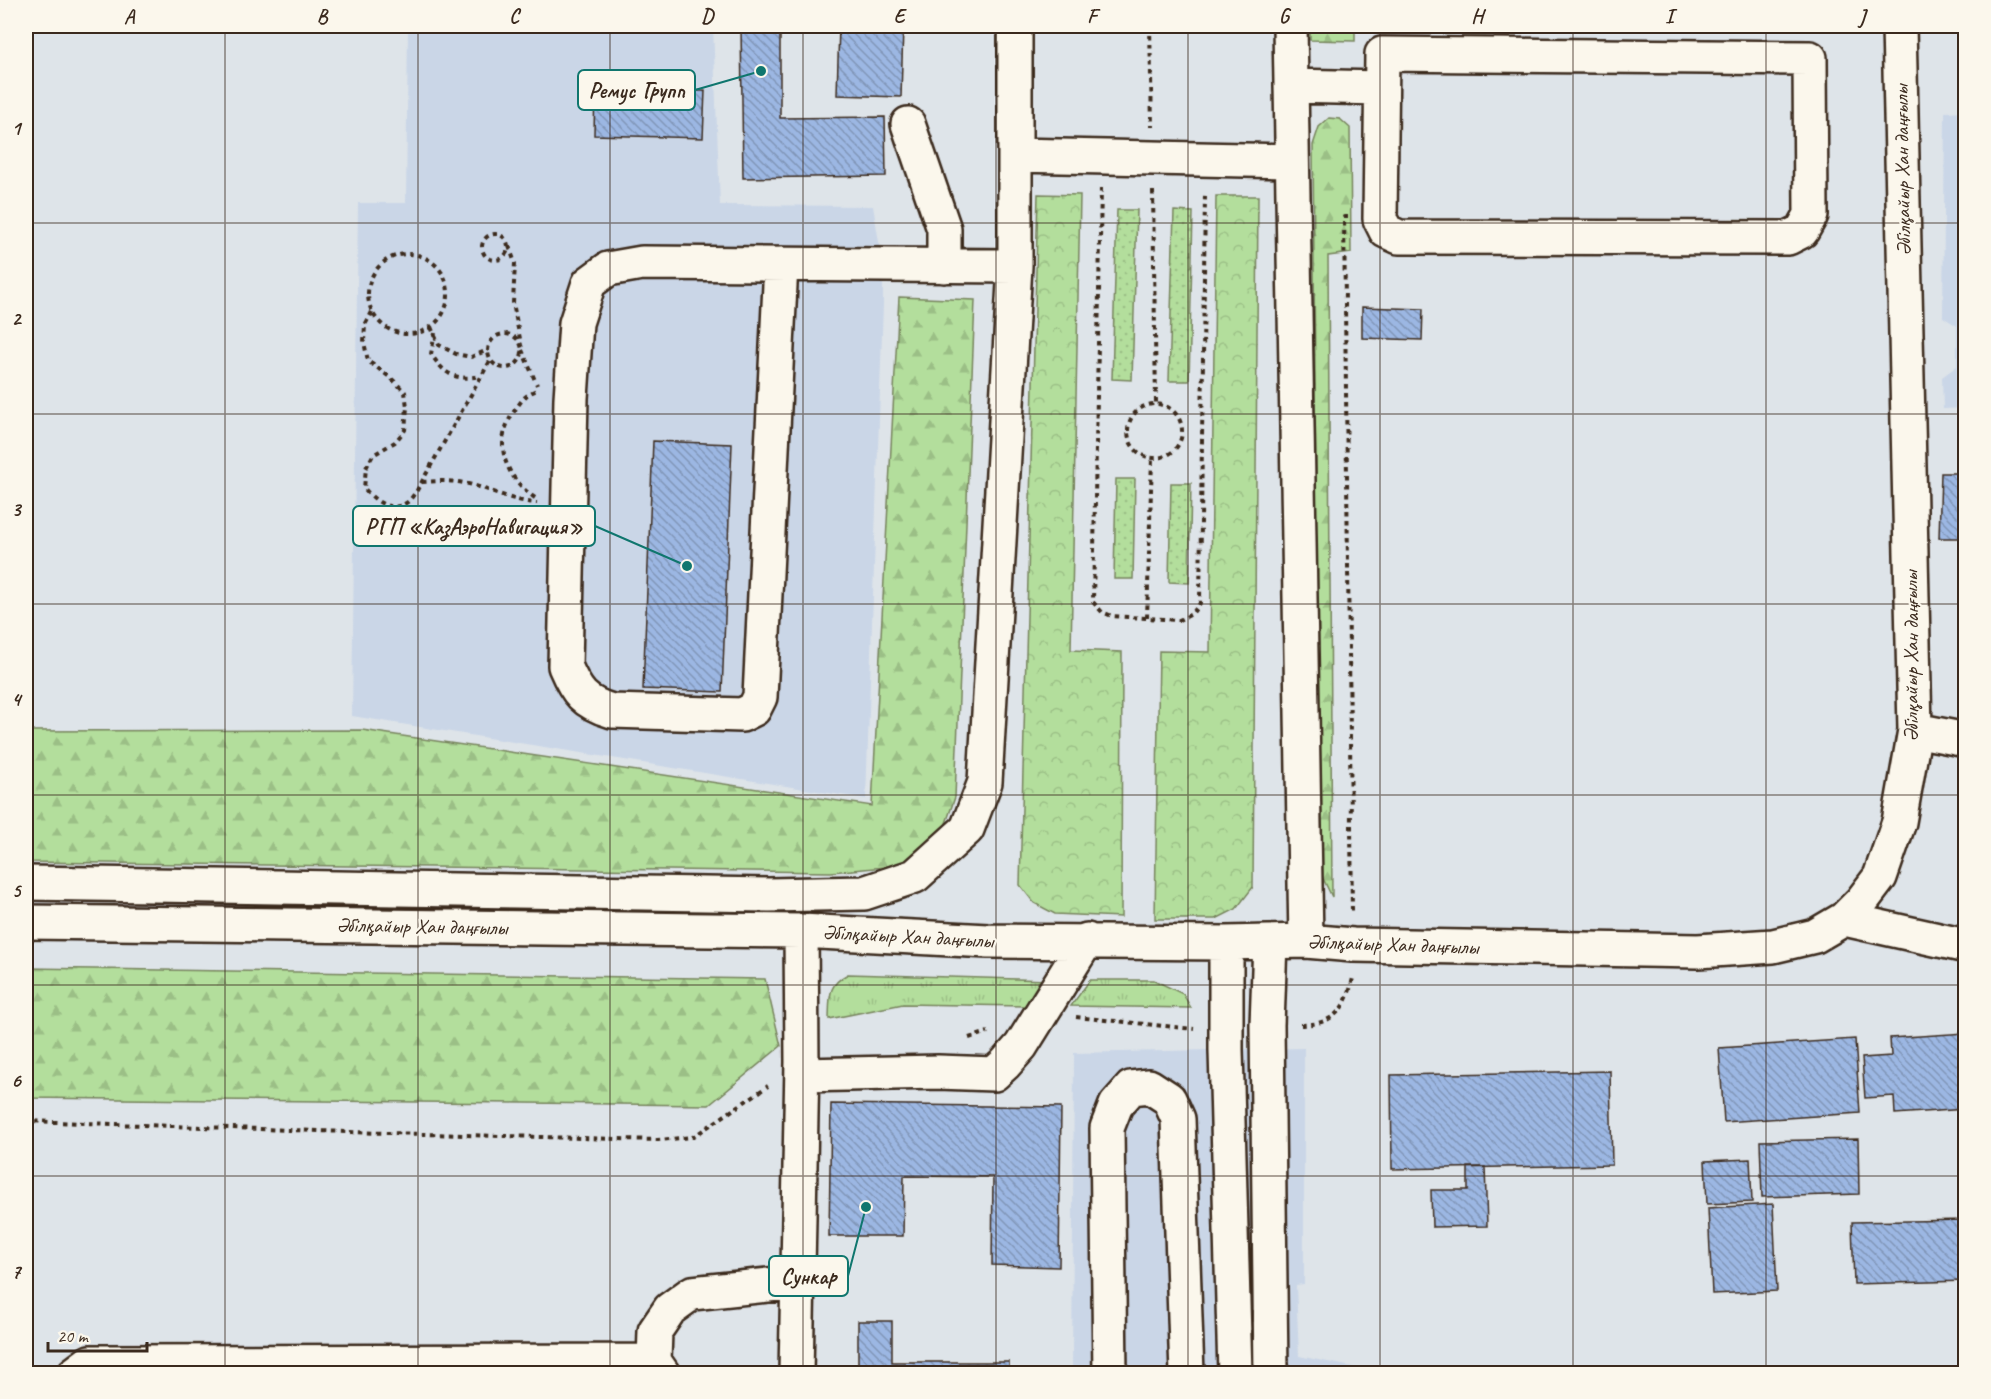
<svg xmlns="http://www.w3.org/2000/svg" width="1991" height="1399" font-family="Caveat,sans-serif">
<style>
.built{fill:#cad6e7}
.grass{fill:url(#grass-tufts);stroke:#77845d;stroke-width:1.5}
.forest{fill:url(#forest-firs);stroke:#77845d;stroke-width:1.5}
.park{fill:url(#park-crowns);stroke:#77845d;stroke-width:1.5}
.garden{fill:url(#garden-dots);stroke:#77845d;stroke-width:1.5}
.building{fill:url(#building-back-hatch);stroke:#3b2a1e;stroke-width:1.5}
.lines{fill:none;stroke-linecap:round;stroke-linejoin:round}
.minor-casing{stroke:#3b2a1e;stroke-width:38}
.path{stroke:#3b2a1e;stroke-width:4;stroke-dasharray:4.5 4.5;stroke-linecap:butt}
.minor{stroke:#fbf7ec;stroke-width:33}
.grid{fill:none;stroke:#3b2a1e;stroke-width:1.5;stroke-opacity:0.55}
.labels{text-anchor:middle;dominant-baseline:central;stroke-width:4.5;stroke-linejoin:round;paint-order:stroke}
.street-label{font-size:21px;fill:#3b2a1e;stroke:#fbf7ec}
.leader{fill:none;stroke:#0f766e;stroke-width:2}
.callout-dot{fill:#0f766e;stroke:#fbf7ec;stroke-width:2}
.callout{fill:#fbf7ec;stroke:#0f766e;stroke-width:2}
.callout-label{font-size:22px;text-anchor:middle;font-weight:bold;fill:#3b2a1e}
.neatline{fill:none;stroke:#3b2a1e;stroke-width:2}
.grid-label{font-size:20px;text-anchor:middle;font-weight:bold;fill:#3b2a1e}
</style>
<defs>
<pattern id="grass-tufts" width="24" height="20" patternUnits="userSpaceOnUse" patternTransform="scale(1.5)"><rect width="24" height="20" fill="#b3de9c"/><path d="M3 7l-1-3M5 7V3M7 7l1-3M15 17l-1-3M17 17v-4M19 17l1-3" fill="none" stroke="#9bbf86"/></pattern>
<pattern id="forest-firs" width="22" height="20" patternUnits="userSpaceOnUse" patternTransform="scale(1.5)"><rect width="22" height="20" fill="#b3de9c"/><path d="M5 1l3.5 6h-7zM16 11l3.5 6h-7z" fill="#9bbf86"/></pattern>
<pattern id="park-crowns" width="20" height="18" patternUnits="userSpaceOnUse" patternTransform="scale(1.5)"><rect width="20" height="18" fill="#b3de9c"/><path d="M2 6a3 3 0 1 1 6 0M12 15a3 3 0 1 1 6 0" fill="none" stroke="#9bbf86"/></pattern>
<pattern id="garden-dots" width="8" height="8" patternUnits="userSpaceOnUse" patternTransform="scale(1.5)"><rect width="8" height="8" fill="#b3de9c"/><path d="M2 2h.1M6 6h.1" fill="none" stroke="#9bbf86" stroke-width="1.8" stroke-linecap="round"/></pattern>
<pattern id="building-back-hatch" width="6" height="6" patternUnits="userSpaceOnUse" patternTransform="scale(1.5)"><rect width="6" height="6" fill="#9cb7e3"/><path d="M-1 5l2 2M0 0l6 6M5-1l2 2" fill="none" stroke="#8095b7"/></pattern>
</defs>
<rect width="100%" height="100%" fill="#dee4e9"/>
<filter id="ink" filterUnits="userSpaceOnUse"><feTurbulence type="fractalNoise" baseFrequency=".0167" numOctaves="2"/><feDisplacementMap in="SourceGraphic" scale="12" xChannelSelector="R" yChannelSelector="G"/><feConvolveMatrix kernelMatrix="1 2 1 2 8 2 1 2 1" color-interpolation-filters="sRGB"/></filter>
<g filter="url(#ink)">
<path class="built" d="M408 26H713L720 205 873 206 883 266V304L866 799 352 716 358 203H406Z
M1965 111V408L1943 409 1942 377 1957 366V326L1943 317 1945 112Z
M1304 1048V1284L1296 1285 1299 1356 1357 1368 1544 1373 1072 1374 1074 1053Z"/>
<path class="grass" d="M848 974 1047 980 1030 1006 903 1004 829 1019C830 997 827 985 848 974Z
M1090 980H1154L1183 994 1191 1008 1071 1006Z"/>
<path class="forest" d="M1310 26H1355V41L1310 40Z
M1329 118 1340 119 1350 128 1351 253 1328 256 1332 897 1319 870 1313 145 1319 127Z
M899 297 975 300 955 797 944 829 916 858 885 867 831 872 26 862V731L362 730 872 806Z
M26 968 765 979 781 1046 709 1105 26 1098Z"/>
<path class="park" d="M1038 194 1080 195 1071 650 1122 652 1121 917 1055 914 1034 903 1020 885Z
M1216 196H1258L1253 887 1236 909 1216 919H1155L1159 651 1210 652Z"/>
<path class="garden" d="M1117 210H1137L1132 380 1112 379Z
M1174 211 1193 212 1189 381H1169Z
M1116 479H1135L1133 579H1114Z
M1171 483H1191L1189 583 1169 582Z"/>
<path class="building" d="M741 26H780V118L885 117 886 176 743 178Z
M839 26H903L901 97 837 95Z
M595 88 705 91 703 138 594 135Z
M1362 307 1423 309 1422 340 1362 338Z
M653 441 732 444 722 692 643 689Z
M1941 473H1966V538H1939Z
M1966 1033V1109L1895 1114 1894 1096 1865 1098 1862 1058 1891 1056 1890 1038Z
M1855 1039 1860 1113 1724 1122 1719 1048Z
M1610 1071 1612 1165 1392 1169 1391 1075Z
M831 1104 1061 1107 1059 1267 992 1265 993 1177 904 1176 903 1236H829Z
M1858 1139 1859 1194 1762 1197 1760 1141Z
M1750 1159 1752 1202 1707 1204 1705 1161Z
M1468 1167H1485L1487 1226 1432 1227 1431 1190H1468Z
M1773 1204 1777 1291 1712 1294 1708 1208Z
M1966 1220V1281L1854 1284 1852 1222Z
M858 1321H892V1362H1009V1374H858Z"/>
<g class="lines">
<defs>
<path id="minor" d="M1290 26 1306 941
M1382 54 1810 58 1811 215 1802 231 1788 238 1399 237 1386 231 1380 219Z
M1291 86 1381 88
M908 124 944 229V266
M1015 155 1292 161
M781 264 760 697 754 709 742 715 612 711C584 703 576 692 565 666L571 398 576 323 589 283 608 269 642 263 1015 266
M1915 730 1966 740
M26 883 769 895 864 893 915 876 967 829 985 782 1015 266V26
M1844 919 1966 946
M26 922 801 931 988 941 1226 943 1306 941 1353 945 1698 951 1773 946 1815 936 1844 919 1861 902 1880 877 1899 822 1915 730 1899 26
M1270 942 1267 1025 1271 1374
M1226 943V1050L1235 1374
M802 1075 938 1072 994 1074 1005 1064 1021 1046 1087 940
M654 1361 655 1331 670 1309 692 1293 797 1282
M74 1374 90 1362 654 1361 663 1374
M796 1374 802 1062 801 931
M1110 1374 1107 1128 1116 1105 1131 1088 1149 1086 1169 1099 1178 1119 1187 1374"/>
</defs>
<use href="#minor" class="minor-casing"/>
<path class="path" d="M1150 26 1152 127
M1101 188 1093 602 1102 612 1112 616 1179 620 1192 614 1200 603 1205 193
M1153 191 1156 404
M1348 217H1344L1352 913
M482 247a13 13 0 1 1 26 0a13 13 0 1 1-26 0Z
M509 246 515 263 513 303 521 344
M368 294a40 40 0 1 1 80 0a40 40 0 1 1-80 0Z
M372 312 365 325 364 342 368 361 391 378 405 392 407 407 405 430 395 442 373 455 366 468 364 488C374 500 389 513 406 503 410 501 413 495 416 492L490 361
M431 327 439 345 456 354 471 357 488 350
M435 333 431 354C445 375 455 381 481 376
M488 351a17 17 0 1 1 34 0a17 17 0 1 1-34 0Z
M522 350 537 385
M1128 431a27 27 0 1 1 54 0a27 27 0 1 1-54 0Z
M422 482C436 481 450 480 464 483 489 488 512 502 537 503
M535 498C504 476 492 443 515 410 524 397 525 395 539 389
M1147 618 1152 458
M1076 1017 1194 1029
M1301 1025C1335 1024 1346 1009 1353 978
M969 1038 988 1032
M26 1121 348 1132 658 1140 693 1137 768 1086"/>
<use href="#minor" class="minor"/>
</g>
</g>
<path class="grid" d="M225 26V1374M418 26V1374M610 26V1374M803 26V1374M996 26V1374M1188 26V1374M1380 26V1374M1573 26V1374M1766 26V1374M26 223H1966M26 414H1966M26 604H1966M26 795H1966M26 985H1966M26 1176H1966"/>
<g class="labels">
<g class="street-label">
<text transform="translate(1902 170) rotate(-91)">Әбілқайыр Хан даңғылы</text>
<text transform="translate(1911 656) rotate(-90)">Әбілқайыр Хан даңғылы</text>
<text transform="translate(422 926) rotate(1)">Әбілқайыр Хан даңғылы</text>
<text transform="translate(908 936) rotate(3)">Әбілқайыр Хан даңғылы</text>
<text transform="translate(1393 944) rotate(2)">Әбілқайыр Хан даңғылы</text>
</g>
</g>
<path class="leader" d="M761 71L695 90M687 566L595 526M866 1207L848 1276"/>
<g class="callout-dot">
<circle cx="761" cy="71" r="6"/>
<circle cx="687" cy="566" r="6"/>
<circle cx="866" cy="1207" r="6"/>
</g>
<g class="callout">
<rect x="578" y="70" width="117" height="40" rx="6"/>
<rect x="353" y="506" width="242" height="40" rx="6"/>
<rect x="769" y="1256" width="79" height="40" rx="6"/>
</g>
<g class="callout-label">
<text x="637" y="98">Ремус Групп</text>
<text x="474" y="534">РГП «КазАэроНавигация»</text>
<text x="809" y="1284">Сункар</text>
</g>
<rect width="1991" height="1399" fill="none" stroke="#fbf7ec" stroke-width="66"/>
<path d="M48 1342v9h99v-9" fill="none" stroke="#3b2a1e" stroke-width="3"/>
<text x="57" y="1342" font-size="18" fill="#3b2a1e" stroke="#fbf7ec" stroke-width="4.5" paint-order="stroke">20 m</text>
<rect x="33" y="33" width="1925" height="1333" class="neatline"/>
<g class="grid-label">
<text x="129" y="23">A</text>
<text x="322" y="23">B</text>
<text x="514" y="23">C</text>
<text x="707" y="23">D</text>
<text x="899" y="23">E</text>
<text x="1092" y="23">F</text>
<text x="1284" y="23">G</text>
<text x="1477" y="23">H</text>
<text x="1669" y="23">I</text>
<text x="1862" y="23">J</text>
<text x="16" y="135">1</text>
<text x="16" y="325">2</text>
<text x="16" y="516">3</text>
<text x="16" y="706">4</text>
<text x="16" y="897">5</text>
<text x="16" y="1087">6</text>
<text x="16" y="1278">7</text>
</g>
</svg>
